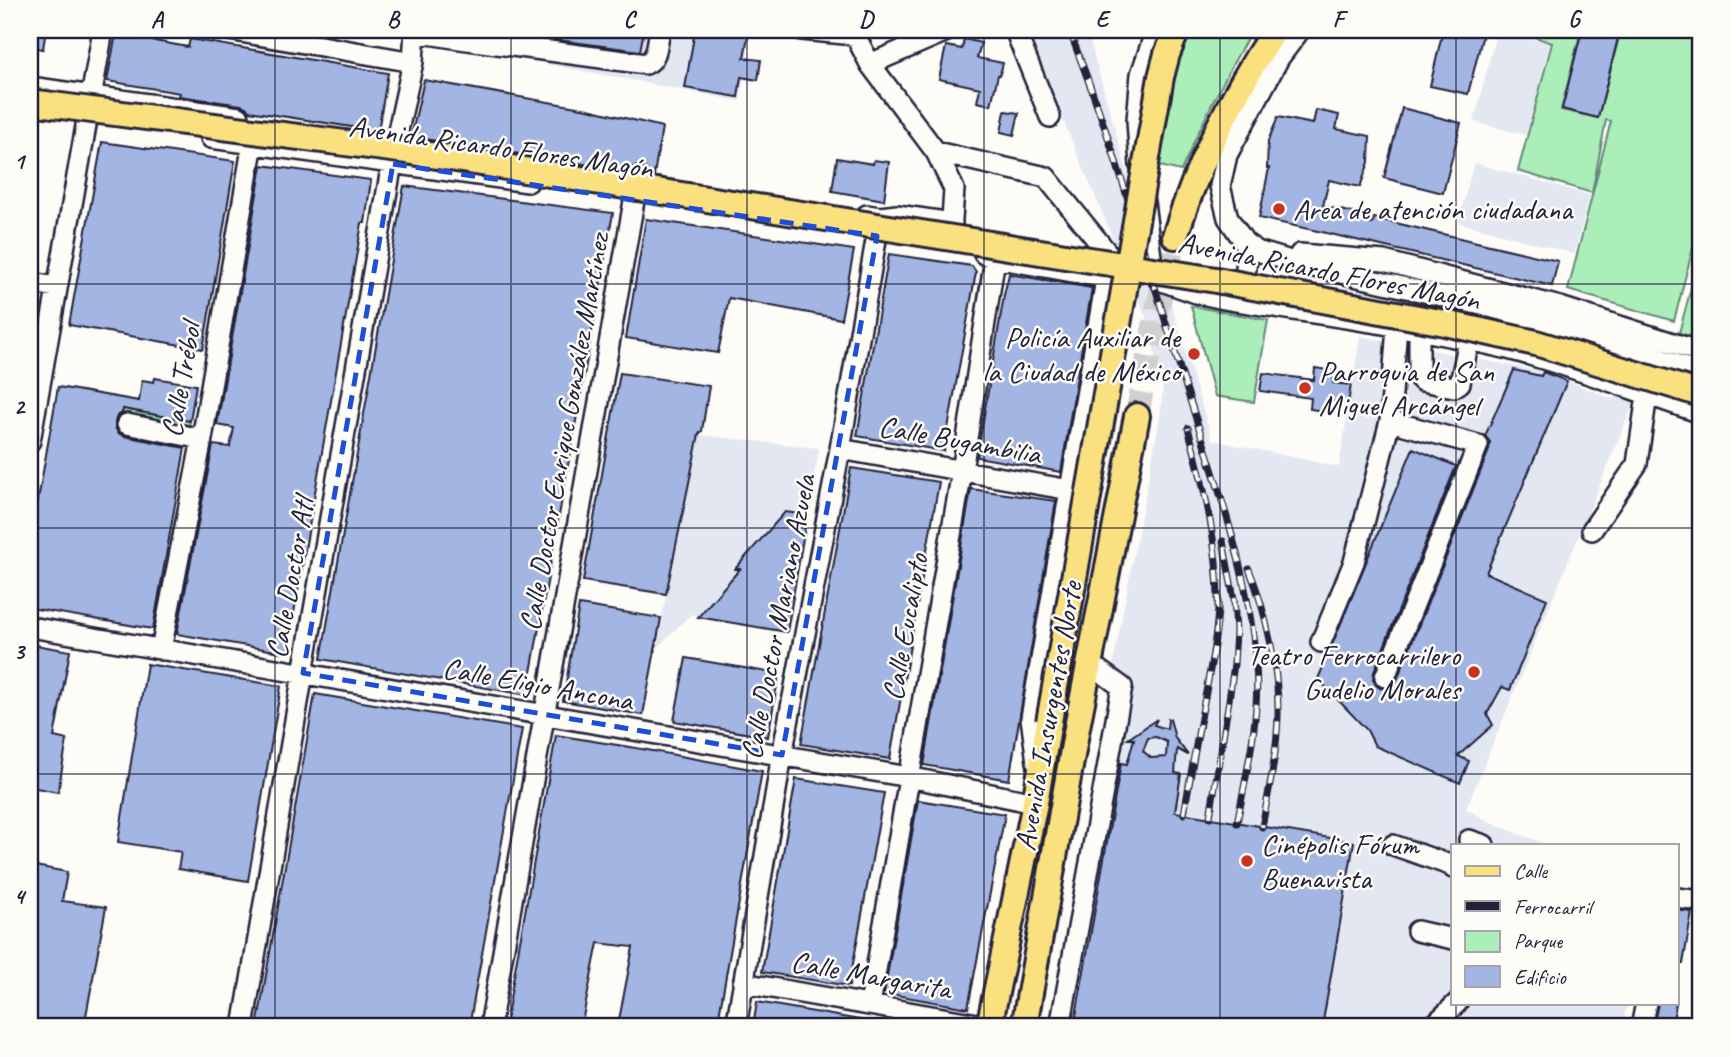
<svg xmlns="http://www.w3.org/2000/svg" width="1731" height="1057" font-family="Caveat,sans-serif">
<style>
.built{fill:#e2e7f1}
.green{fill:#abeeb9;stroke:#66887a;stroke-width:2}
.building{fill:#a3b5e3;stroke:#22223b;stroke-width:2;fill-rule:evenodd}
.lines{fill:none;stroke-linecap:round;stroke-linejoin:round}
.major-tunnel{stroke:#d1d0d1;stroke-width:24;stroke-dasharray:24 12;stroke-linecap:butt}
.minor-casing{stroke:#22223b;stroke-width:24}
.major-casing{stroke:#22223b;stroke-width:30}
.minor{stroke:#fdfcf7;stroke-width:19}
.major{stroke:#fbe080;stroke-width:24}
.rail-casing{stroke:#22223b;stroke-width:7}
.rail{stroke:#fdfcf7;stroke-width:4.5;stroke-dasharray:13;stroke-linecap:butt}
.major-bridge-casing{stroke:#22223b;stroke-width:30;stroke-linecap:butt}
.major-bridge{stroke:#fbe080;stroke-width:24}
.marked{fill:none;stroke:#1d4ed8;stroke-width:5;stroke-dasharray:14 9;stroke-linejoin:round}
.grid{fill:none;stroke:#22223b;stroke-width:2;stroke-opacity:0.55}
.poi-dot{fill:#c8321e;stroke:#fdfcf7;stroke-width:2.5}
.labels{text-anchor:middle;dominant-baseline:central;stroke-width:5;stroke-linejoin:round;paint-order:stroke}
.street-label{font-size:30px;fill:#22223b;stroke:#fdfcf7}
.poi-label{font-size:30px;fill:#22223b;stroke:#fdfcf7;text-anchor:start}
.neatline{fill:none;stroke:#22223b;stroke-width:2.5}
.grid-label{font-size:23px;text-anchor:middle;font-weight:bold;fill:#22223b}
</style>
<rect width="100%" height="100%" fill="#fdfcf7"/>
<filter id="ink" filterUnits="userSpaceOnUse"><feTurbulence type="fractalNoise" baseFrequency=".0143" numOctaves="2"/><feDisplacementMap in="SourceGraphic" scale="14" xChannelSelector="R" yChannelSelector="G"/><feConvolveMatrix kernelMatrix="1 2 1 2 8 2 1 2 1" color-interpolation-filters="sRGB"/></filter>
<g filter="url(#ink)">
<path class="built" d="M429 30H751L740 101 427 41Z
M1026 30H1086L1091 45 1162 294 1170 300 1212 440 1339 467 1360 336 1543 372 1463 560 1487 570 1567 381 1613 399 1616 396 1634 402 1466 809 1498 826 1548 845H1453V1003H1627L1623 1027H1049L1114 659 1160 417 1163 387 1152 341 1153 337 1144 312 1055 101Z
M1497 30 1550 43 1526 135 1474 122Z
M1474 163 1590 195 1574 254 1458 222Z
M699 435 819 448 807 515 785 512 736 568 740 569 698 617 691 614 655 650Z"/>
<path class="green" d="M1169 30H1252C1225 76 1202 122 1181 171L1152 164Z
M1537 30H1581L1561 110 1598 118 1621 30H1701V217L1674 321 1568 290 1611 121 1606 120 1592 193 1518 171 1552 43 1535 37Z
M1700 254H1701V339L1679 333Z
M1191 306 1268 320 1254 402 1215 396Z
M123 409 190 421 186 440 119 430Z"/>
<path class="building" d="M30 30H46L43 49 30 47Z
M483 30H644L640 51Z
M695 30H749L744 58 761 60 758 80 741 77 738 97 685 88Z
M1443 30H1484L1468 94 1430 86Z
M1582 30H1620L1598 118 1562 109Z
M116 34 188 47 190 39 388 73 378 131 249 111 246 107 241 105 179 96 180 93 107 81Z
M964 39 981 43 977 58 1003 63 1000 75H998L991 105 977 102 980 88 939 79 946 46 962 49Z
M424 80 588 109 662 127 654 175H650L646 169 639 166 633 167 628 171 411 137Z
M1402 108 1461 123 1443 193 1384 178Z
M1316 110 1339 115 1336 129 1370 136 1369 162 1360 187 1329 180 1323 206 1367 216V223L1372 224 1374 218 1558 261 1552 286 1322 232 1259 218 1269 168H1267L1268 141 1278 117 1313 124Z
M1005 111 1019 113 1014 135 1001 132Z
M102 142 235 161 203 349 69 325Z
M837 158 873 164 874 160 889 162 884 200 832 191Z
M262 165 371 180 365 223H362L287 653 177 634 213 445 230 447 234 428 217 425Z
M404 186 613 213 527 695 321 659Z
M646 219 854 250 841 319 729 298 718 353 626 338Z
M889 254 972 266 976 272 944 451 857 436Z
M1009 274 1092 288 1061 472 977 457 1004 295Z
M1315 368 1335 371 1333 383 1351 385 1348 404 1330 401 1329 412 1310 409 1311 398 1260 391 1263 373 1314 380Z
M1514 370 1541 376 1543 372 1567 381 1486 573 1547 599 1510 690 1502 687 1487 714 1493 725 1458 756 1469 761 1460 783 1375 746 1367 730 1318 679 1413 448 1456 466 1374 672 1373 679 1376 685 1380 688 1387 689 1393 686 1396 682 1489 450 1490 442 1485 436Z
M620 373 709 386 702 431 699 434 666 594 583 581Z
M155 378 196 385 190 421 123 409 122 413 117 416 115 422V427L118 433 124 436 185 448 153 629 30 608V545L58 387 139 401 142 380 154 382Z
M851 468 939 482 890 759 801 744Z
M971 489 1056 501 1009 780 924 765Z
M785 512 807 515 787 632 698 617 740 569H735Z
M579 605 661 618 643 715 563 701Z
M30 644 70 651 54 737 67 740 58 792 30 787Z
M686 658 779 674 768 737 674 721Z
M147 664 281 686 248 881 178 869 181 852 118 842Z
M315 694 522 729 469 1027H257Z
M1157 719 1154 725 1167 729 1168 719H1170L1175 738 1188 755 1177 749 1175 773 1181 774 1175 812 1354 842 1322 1027H1074L1121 763 1127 764 1134 739H1128ZM1156 737 1167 742 1166 757 1151 758 1143 751 1148 738Z
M556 735 642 749 762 771 717 1027H625L626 1022 619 1020 633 947 598 943 581 1027H505Z
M796 779 884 793 849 986 762 972Z
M918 800 1005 814 968 1008 884 993Z
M30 865 67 872 62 901 106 907 84 1027H30Z
M1677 910 1692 912 1683 964H1677Z
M757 1002 866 1021 865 1027H753Z
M1658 1003H1676L1672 1027H1653Z"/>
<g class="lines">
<path class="major-tunnel" d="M1137 416 1158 305 1175 236"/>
<defs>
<path id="minor" d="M229 30 413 62
M802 30 855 35
M855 30V35L870 64 936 152 954 189 951 235
M1015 30 1050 117
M1300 30 1279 58 1227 155 1220 186 1228 218 1245 243 1257 251 1301 264 1486 306 1584 333 1701 373
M415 32 460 39 646 64C658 59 657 42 660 30
M870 64 949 30
M30 87 239 117
M211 138 528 182
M936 152 1046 177 1110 256 1031 718 1037 762
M1140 166 1137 120 1141 74 1156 30
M1144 202 1152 265 1159 280 1196 293 1224 299C1319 315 1415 326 1508 349 1574 366 1637 392 1701 413
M867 215 880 217 897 215 952 223
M984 254 995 258 1106 278
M1300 254 1384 261 1560 307 1701 352
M30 283 57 287
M1233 293C1248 282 1248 259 1245 243
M1419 331V378L1422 381 1454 387 1460 383 1469 340 1462 332
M127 424 202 439
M30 441 103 30
M840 449 1070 490
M1592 530 1637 464 1647 395
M30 627 909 777 1035 803
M1321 642 1354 562 1390 421
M161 650 202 439 255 131
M1385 677 1478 445 1390 421 1397 326
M1469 840 1484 845
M1393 845 1450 865 1453 868
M1677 898 1701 901
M1417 931 1453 939
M743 983 989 1026
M870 1005 962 471 995 258
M243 1027 303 673 396 140 413 62 415 30
M490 1027 638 178
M736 1027 782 755 840 449 880 217
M1060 1027 1122 687 1089 663
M1432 1027 1457 1003
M1641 1027 1646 1003"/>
<path id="major" d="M1175 236C1198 163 1233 93 1275 30
M989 1027 1035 803 1049 722
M1024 1027 1076 733 1137 416"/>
</defs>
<use href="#minor" class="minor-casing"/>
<use href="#major" class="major-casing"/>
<use href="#minor" class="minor"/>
<use href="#major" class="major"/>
<defs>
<path id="rail" d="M1069 30C1114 143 1146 261 1183 378 1212 472 1249 566 1256 665 1260 718 1247 771 1237 823
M1249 569C1266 611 1279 670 1278 716 1277 753 1269 790 1262 827
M1184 814C1191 773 1198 732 1206 692 1211 664 1217 636 1218 607 1219 546 1204 486 1188 428
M1210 817 1229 700 1234 664 1236 631 1234 599 1223 541"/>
</defs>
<use href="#rail" class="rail-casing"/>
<use href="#rail" class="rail"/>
<defs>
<path id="major-bridge" d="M30 102 399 150 1216 280 1445 323 1536 343 1701 394
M1049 722 1161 77 1167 54 1177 30"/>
</defs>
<use href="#major-bridge" class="major-bridge-casing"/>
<use href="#major-bridge" class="major-bridge"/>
</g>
</g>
<path class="marked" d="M393 164 877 236 782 755 303 673Z"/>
<path class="grid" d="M275 30V1027M511 30V1027M747 30V1027M984 30V1027M1220 30V1027M1456 30V845M30 284H1701M30 528H1701M30 774H1701M1456 1003V1027"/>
<g class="poi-dot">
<circle cx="1279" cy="209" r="7"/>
<circle cx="1194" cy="354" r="7"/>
<circle cx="1305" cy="388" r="7"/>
<circle cx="1474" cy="672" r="7"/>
<circle cx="1247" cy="861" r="7"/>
</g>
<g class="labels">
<g class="street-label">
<text transform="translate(501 147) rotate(8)">Avenida Ricardo Flores Magón</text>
<text transform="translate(1329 271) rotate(11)">Avenida Ricardo Flores Magón</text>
<text transform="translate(181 380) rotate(-80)">Calle Trébol</text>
<text transform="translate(564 432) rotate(-80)">Calle Doctor Enrique González Martínez</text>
<text transform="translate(960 440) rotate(10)">Calle Bugambilia</text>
<text transform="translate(290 578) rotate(-80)">Calle Doctor Atl</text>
<text transform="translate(778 617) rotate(-79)">Calle Doctor Mariano Azuela</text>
<text transform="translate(905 627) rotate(-80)">Calle Eucalipto</text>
<text transform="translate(538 684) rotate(10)">Calle Eligio Ancona</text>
<text transform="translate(1048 716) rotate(-80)">Avenida Insurgentes Norte</text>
<text transform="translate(871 975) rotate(10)">Calle Margarita</text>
</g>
<g class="poi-label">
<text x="1293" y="209">Area de atención ciudadana</text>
<text x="1180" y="337" text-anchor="end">Policía Auxiliar de<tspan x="1180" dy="34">la Ciudad de México</tspan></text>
<text x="1319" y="371">Parroquia de San<tspan x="1319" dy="34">Miguel Arcángel</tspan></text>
<text x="1460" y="655" text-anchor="end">Teatro Ferrocarrilero<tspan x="1460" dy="34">Gudelio Morales</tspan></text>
<text x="1261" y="844">Cinépolis Fórum<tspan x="1261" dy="34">Buenavista</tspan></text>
</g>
</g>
<rect width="1731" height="1057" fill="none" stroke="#fdfcf7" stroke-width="77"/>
<rect x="1451" y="844" width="228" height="161" fill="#fdfcf7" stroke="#a5a5ac" stroke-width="2"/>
<rect x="1465" y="866" width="35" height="10" fill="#fbe080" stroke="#a5a5ac" stroke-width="2"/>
<text x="1514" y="878" font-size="21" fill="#22223b">Calle</text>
<rect x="1465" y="901" width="35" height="10" fill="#22223b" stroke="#a5a5ac" stroke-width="2"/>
<text x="1514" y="914" font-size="21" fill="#22223b">Ferrocarril</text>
<rect x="1465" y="931" width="35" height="21" fill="#abeeb9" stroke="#a5a5ac" stroke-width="2"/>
<text x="1514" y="948" font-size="21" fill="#22223b">Parque</text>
<rect x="1465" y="966" width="35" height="21" fill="#a3b5e3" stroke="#a5a5ac" stroke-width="2"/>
<text x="1514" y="984" font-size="21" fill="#22223b">Edificio</text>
<rect x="38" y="38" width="1654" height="980" class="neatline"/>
<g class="grid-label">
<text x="157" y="27">A</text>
<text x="393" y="27">B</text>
<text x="629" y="27">C</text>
<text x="866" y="27">D</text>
<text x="1102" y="27">E</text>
<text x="1338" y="27">F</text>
<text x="1574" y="27">G</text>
<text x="19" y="169">1</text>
<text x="19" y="414">2</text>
<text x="19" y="659">3</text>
<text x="19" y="904">4</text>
</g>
</svg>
